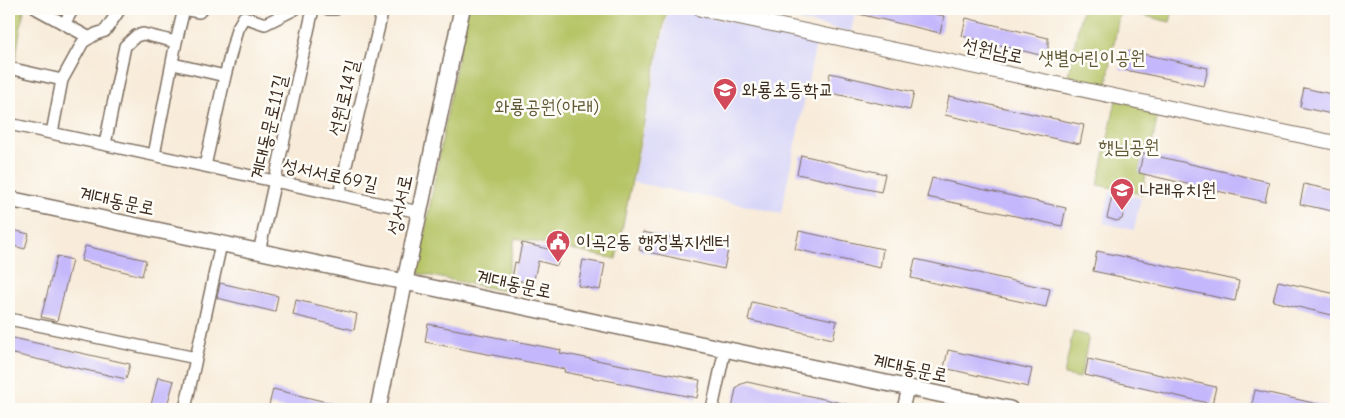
<svg xmlns="http://www.w3.org/2000/svg" width="1345" height="418" font-family="'Comic Neue','Poor Story',sans-serif">
<style>
.built{fill:#d9d7f8}
.green{fill:#b6c466;stroke:#787742}
.building{fill:#c4b7fb}
.lines{fill:none;stroke-linecap:round;stroke-linejoin:round}
.minor-casing{stroke:#7d6e5f;stroke-width:14}
.tertiary-casing{stroke:#7d6e5f;stroke-width:16}
.secondary-casing{stroke:#7d6e5f;stroke-width:18}
.minor{stroke:#fff;stroke-width:11}
.tertiary{stroke:#fff;stroke-width:14}
.secondary{stroke:#fff;stroke-width:15}
.labels{text-anchor:middle;dominant-baseline:central;stroke-width:5;stroke-linejoin:round;paint-order:stroke}
.street-label{font-size:19px;fill:#3b2a1e;stroke:#fdfcf7}
.park-label{font-size:19px;fill:#605834;stroke:#fdfcf7}
.poi-label{font-size:19px;fill:#3b2a1e;stroke:#fdfcf7;text-anchor:start}
</style>
<rect width="100%" height="100%" fill="#fdfcf7"/>
<filter id="ink" filterUnits="userSpaceOnUse"><feTurbulence type="fractalNoise" baseFrequency=".02" numOctaves="2"/><feDisplacementMap in="SourceGraphic" scale="10" xChannelSelector="R" yChannelSelector="G"/><feConvolveMatrix kernelMatrix="1 2 1 2 8 2 1 2 1" color-interpolation-filters="sRGB"/></filter>
<filter id="wash" filterUnits="userSpaceOnUse"><feTurbulence type="fractalNoise" baseFrequency=".0096" numOctaves="4" result="noise"/><feDisplacementMap in="SourceGraphic" scale="20" xChannelSelector="R" yChannelSelector="G"/><feGaussianBlur stdDeviation="1.12" result="paint"/><feColorMatrix in="noise" values="0 0 0 0 0 0 0 0 0 0 0 0 0 0 0 0 0 1.4 0 .05"/><feComposite in="paint" operator="in"/></filter>
<g filter="url(#wash)">
<rect width="100%" height="100%" fill="#f8ebd9"/>
<path class="built" d="M669 9 817 39 781 213 633 182Z
M744 9H856L851 32Z
M1110 191 1141 198 1134 230 1103 223Z"/>
<path class="green" d="M9 9H24L14 67 9 66Z
M467 9H667L616 259 515 238 504 291 417 273Z
M1082 9H1120L1107 84 1068 76Z
M1143 9H1173L1170 22 1142 15Z
M1116 100 1159 109 1142 194 1098 185Z
M1073 332 1089 336 1080 378 1064 375Z"/>
<g id="blocks">
<path class="building" d="M850 9H910L944 16 940 33 850 12Z
M966 18 1048 38V57L962 36Z
M1124 50 1208 68 1204 86 1120 69Z
M830 73 914 92 910 110 826 92Z
M1304 88 1336 95V115L1300 107Z
M949 96 1084 125 1080 144 945 115Z
M1143 153 1269 182 1265 202 1139 173Z
M801 155 885 174 881 192 797 174Z
M932 178 1066 208 1062 226 927 197Z
M1304 184 1336 191V212L1300 204Z
M1112 196 1127 199 1122 219 1117 221 1107 218Z
M9 229 29 234 25 249 9 245Z
M799 231 883 249 880 268 795 249Z
M643 232 728 250 724 269 639 250Z
M522 243 561 252 557 266 538 261 533 284 512 279 515 262 518 263Z
M85 246 146 260 142 276 81 261Z
M1097 251 1239 281 1235 301 1093 271Z
M57 256 72 260 57 321 41 317Z
M915 259 1050 289 1046 307 911 278Z
M583 260 605 264 600 290 578 286Z
M1278 281 1336 294V316L1273 301Z
M220 283 278 296 275 312 217 298Z
M296 300 357 314 354 330 293 315Z
M752 302 837 321 833 339 748 320Z
M428 324 561 350 560 353 700 380 697 398 564 372 565 369 425 342Z
M9 337 130 364 126 379 9 353Z
M948 350 1032 369 1028 387 944 368Z
M1088 359 1216 387 1212 404 1085 375Z
M158 377 174 381 166 409H150Z
M747 382 855 406V409H732L736 389 739 385Z
M273 389 343 406V409H289L269 405Z
M1255 390 1327 406V409H1251Z"/>
</g>
</g>
<g filter="url(#ink)">
<use href="#blocks" fill-opacity="0" stroke="#7d6e5f" stroke-width="1"/>
<g class="lines">
<defs>
<path id="minor" d="M37 9 90 38
M183 9 199 12 202 9
M328 9H336
M244 17 265 24 295 9
M64 24 73 9
M173 64 225 76
M9 68 62 80
M9 124 419 212
M52 133 62 80 83 42 96 34 105 31 120 9
M105 144 125 46 136 36 143 34 176 42
M154 155 176 42 184 9
M205 166 225 76 237 29 244 17
M339 195 383 9
M259 252 313 9
M9 319 196 358
M185 409 221 244
M712 409 725 349
M903 409 908 388"/>
<path id="tertiary" d="M701 9 1336 143"/>
<path id="secondary" d="M9 199 1010 409
M378 409 462 9"/>
</defs>
<use href="#minor" class="minor-casing"/>
<use href="#tertiary" class="tertiary-casing"/>
<use href="#secondary" class="secondary-casing"/>
<use href="#minor" class="minor"/>
<use href="#tertiary" class="tertiary"/>
<use href="#secondary" class="secondary"/>
</g>
</g>
<defs>
<symbol id="school-pin" viewBox="-11 -11 22 30"><path d="M0 17L-7.5 6A9.5 9.5 0 1 1 7.5 6Z" fill="#d1495b" stroke="#fdfcf7"/><path d="M0-5L7-2L0 1L-7-2ZM-4 1L0 2.5L4 1V4Q0 6-4 4Z" fill="#fff"/></symbol>
<symbol id="civic-pin" viewBox="-11 -11 22 30"><path d="M0 17L-7.5 6A9.5 9.5 0 1 1 7.5 6Z" fill="#d1495b" stroke="#fdfcf7"/><path d="M-.6-6.5H3V-4.5H.6V-3L4-1V1h2V6H-6V1h2V-1L-.6-3ZM-1.2 2.5V6h2.4V2.5Z" fill="#fff"/></symbol>
</defs>
<g fill-rule="evenodd">
<use href="#school-pin" x="711" y="76" width="28" height="38"/>
<use href="#school-pin" x="1108" y="176" width="28" height="38"/>
<use href="#civic-pin" x="544" y="228" width="28" height="38"/>
</g>
<g class="labels">
<g class="street-label">
<text transform="translate(993 51) rotate(12)">선원남로</text>
<text transform="translate(344 98) rotate(-77)">선원로14길</text>
<text transform="translate(269 127) rotate(-77)">계대동문로11길</text>
<text transform="translate(330 175) rotate(12)">성서서로69길</text>
<text transform="translate(117 201) rotate(12)">계대동문로</text>
<text transform="translate(400 205) rotate(-78)">성서서로</text>
<text transform="translate(514 284) rotate(12)">계대동문로</text>
<text transform="translate(910 368) rotate(12)">계대동문로</text>
</g>
<g class="park-label">
<text x="1092" y="58">샛별어린이공원</text>
<text x="547" y="107">와룡공원(아래)</text>
<text x="1129" y="147">햇님공원</text>
</g>
<g class="poi-label">
<text x="742" y="90">와룡초등학교</text>
<text x="1140" y="190">나래유치원</text>
<text x="576" y="242">이곡2동 행정복지센터</text>
</g>
</g>
<rect width="1345" height="418" fill="none" stroke="#fdfcf7" stroke-width="30"/>
</svg>
